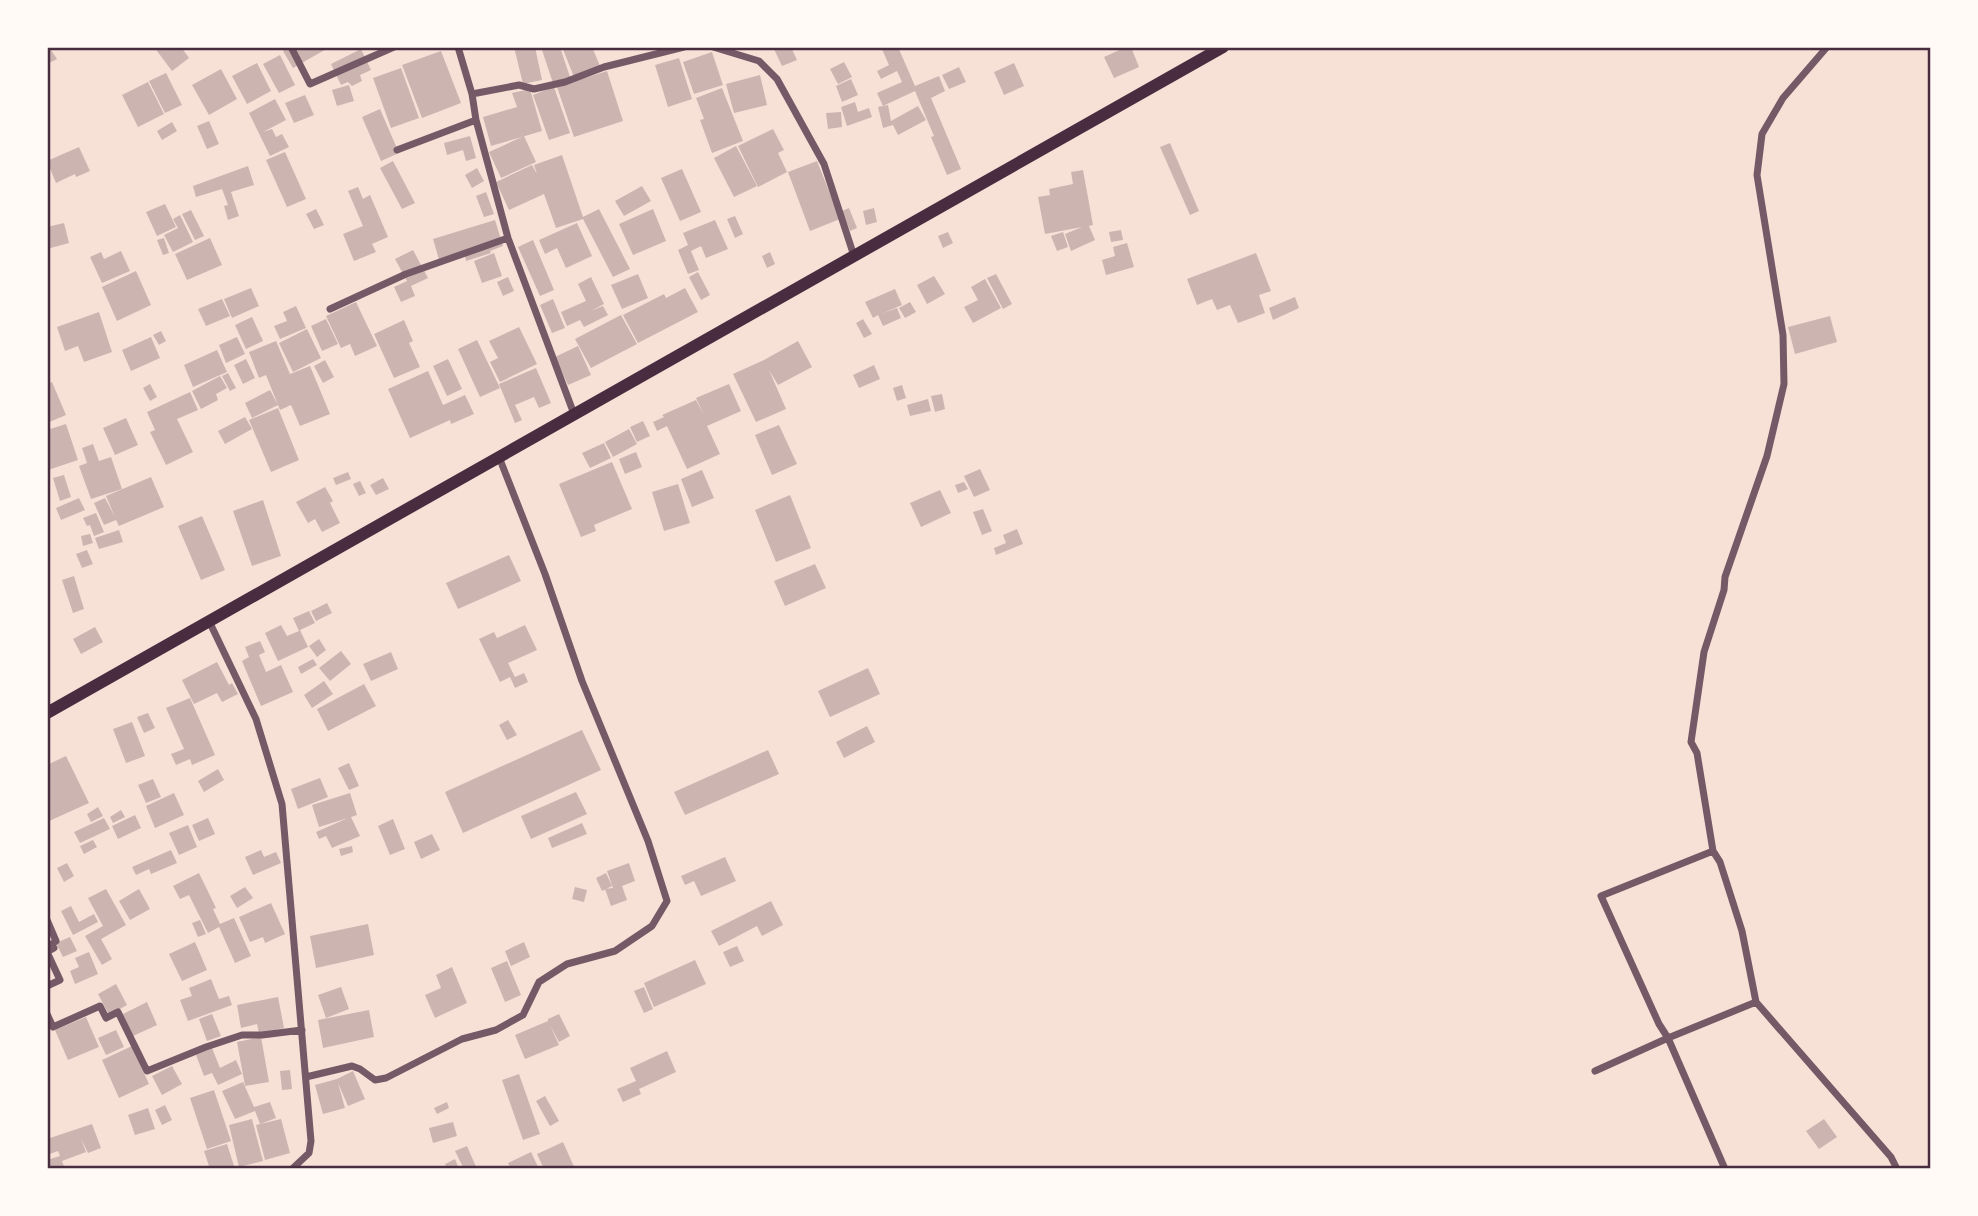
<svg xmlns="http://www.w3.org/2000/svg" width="1978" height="1216" font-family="'Roboto Condensed',sans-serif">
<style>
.building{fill:#ccb4b1}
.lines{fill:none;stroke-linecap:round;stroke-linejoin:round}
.minor{stroke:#755966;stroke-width:7}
.trunk{stroke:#4a2c40;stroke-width:12}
.neatline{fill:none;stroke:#4a2c40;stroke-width:2.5}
</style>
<rect width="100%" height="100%" fill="#f7e1d7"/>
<path class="building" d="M49 47 57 59 47 64V48Z
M154 47H181L189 58 172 71Z
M289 47H330L293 68 283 51Z
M514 47H535L542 80 523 84Z
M541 47H560L570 77 553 83Z
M562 47H592L600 66 574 77Z
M773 47H791L797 60 782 66Z
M881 47H898L915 86 939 76 945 91 931 98 961 169 947 175 931 137 934 136 915 91 883 106 877 93 902 82 897 71 881 79 877 71 889 65Z
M1126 47H1131L1139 67 1114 78 1104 57Z
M361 49 371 70 360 75 362 81 352 86 348 82 341 85 331 64Z
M441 51 461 103 422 118 402 65Z
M712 52 723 85 694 94 683 62Z
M280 55 295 85 279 93 263 64Z
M679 58 692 99 668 107 655 65Z
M844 62 852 77 838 84 830 69Z
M257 63 271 91 247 104 232 76Z
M1014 63 1024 86 1004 95 994 72Z
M959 67 966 82 949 89 942 75Z
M401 68 419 118 391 128 373 78Z
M221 69 237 99 209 115 192 85Z
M607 71 623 121 574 137 557 87Z
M166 73 182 105 165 113 149 81Z
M760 75 767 105 734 113 726 84Z
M851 79 858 95 842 102 836 86Z
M148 82 164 114 138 127 122 95Z
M349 85 354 101 337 106 332 90Z
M554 87 570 133 549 140 533 95Z
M722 88 743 141 712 153 700 120 704 119 696 98Z
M530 89 542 131 491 146 483 117 517 107 512 93Z
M305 95 314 115 294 123 285 103Z
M275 99 286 120 263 132 272 129 276 137 282 134 289 147 270 156 249 113Z
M855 102 858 112 869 108 872 117 847 126 841 107Z
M888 105 891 121 918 106 926 120 898 135 893 125 883 128 878 107Z
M380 109 399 153 381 161 362 117Z
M841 112 842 127 828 129 826 113Z
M209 121 219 144 207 149 197 126Z
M172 122 177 131 162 140 157 131Z
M773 129 784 150 778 153 787 172 758 187 738 146Z
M470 136 476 158 466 161 463 150 447 155 444 143Z
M524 136 536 162 501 178 489 152Z
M1170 143 1199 211 1190 215 1160 147Z
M736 146 757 186 734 197 714 158Z
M79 147 90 171 76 177 75 174 56 183 47 161Z
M285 152 306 199 287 207 266 160Z
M562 155 583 217 599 209 630 269 613 277 583 219 556 228 544 194 509 210 496 182 532 165 537 174 534 165Z
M393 161 415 203 402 209 380 168Z
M817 161 840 219 810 231 788 172Z
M248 166 254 185 231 192 239 216 228 220 224 206 228 205 222 189 196 197 193 186Z
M477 168 484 181 472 188 465 175Z
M682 169 701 212 680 221 661 178Z
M1083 170 1093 225 1089 226 1095 240 1071 251 1065 234 1082 227 1045 234 1038 197 1050 195 1049 189 1073 184 1071 172Z
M642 186 651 201 624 216 615 201Z
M358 187 363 199 370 195 388 237 372 244 376 252 354 261 343 234 363 226 348 191Z
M486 192 494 214 484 217 476 196Z
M165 204 176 227 157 236 146 212Z
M849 208 857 228 850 231 842 211Z
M874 208 877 222 866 225 863 211Z
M316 209 324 225 314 229 306 214Z
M653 209 666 241 633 255 619 224Z
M191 210 204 236 195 240 182 214Z
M180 215 193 242 173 252 164 235 178 228 173 219Z
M735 216 743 234 735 238 727 219Z
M495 220 503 246 490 251 491 253 466 261 465 255 440 263 433 239Z
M715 220 728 249 706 258 701 246 691 251 699 270 688 274 678 250 688 245 683 233Z
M64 223 69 243 47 249V227Z
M577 223 592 256 566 268 557 248 545 254 539 240Z
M1121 230 1123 240 1111 242 1109 232Z
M948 232 953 243 943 248 938 236Z
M1063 232 1068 247 1057 251 1051 236Z
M164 238 169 253 163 255 157 240Z
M210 238 222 265 187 280 175 254Z
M533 240 554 290 540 296 518 247Z
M1127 243 1134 267 1106 275 1102 260 1115 256 1113 247Z
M413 250 428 278 411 286 415 296 401 302 394 287 407 281 395 259Z
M121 251 130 271 102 283 90 257 101 252 104 259Z
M770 252 775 264 767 268 762 256Z
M494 253 502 276 482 283 474 261Z
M1256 253 1271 291 1259 295 1265 313 1238 323 1230 305 1217 310 1212 299 1197 305 1187 279Z
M136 271 151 305 117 321 102 287Z
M698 272 710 295 701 300 689 277Z
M638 274 648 298 622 309 611 285Z
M996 274 1012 304 1003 309 987 278Z
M934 276 945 294 927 304 917 285Z
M508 277 514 291 503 296 497 282Z
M591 277 604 304 591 311 603 306 608 315 584 327 580 320 567 326 561 312 586 301 578 284Z
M985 279 1001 308 973 323 964 307 978 300 971 287Z
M251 288 259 306 232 318 224 299Z
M685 288 698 312 638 343 623 315 664 294 666 298Z
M895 289 902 305 881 314 897 308 901 318 883 326 878 315 873 318 865 302Z
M1295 297 1299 308 1273 320 1269 308Z
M222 299 230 316 206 326 198 309Z
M553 299 565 328 552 333 540 305Z
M356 302 377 346 355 356 350 344 341 348 326 316Z
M910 302 916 312 905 318 899 308Z
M296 306 306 328 280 339 274 326 287 321 283 312Z
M99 312 112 352 84 362 78 346 65 351 57 327Z
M621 315 637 344 591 368 575 339Z
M1830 316 1837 342 1795 354 1788 327Z
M252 317 263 341 246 349 235 325Z
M326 319 338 344 322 351 311 326Z
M863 319 872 334 864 338 856 323Z
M404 320 413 341 409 343 420 367 394 378 374 334Z
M519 327 537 364 500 382 490 362 498 358 489 341Z
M307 329 321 358 293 372 279 343Z
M161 331 166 341 159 345 153 335Z
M151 337 160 358 131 371 122 350Z
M237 337 245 354 226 363 219 345Z
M477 340 500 388 480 397 458 349Z
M276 341 290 374 310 366 330 414 300 426 291 405 280 410 266 375 259 378 249 352Z
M798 341 812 367 778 385 769 370 786 409 756 422 733 374 764 360Z
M578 346 591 375 568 385 555 357Z
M217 350 227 372 193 387 184 365Z
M246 359 255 378 243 384 234 365Z
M448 359 462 389 447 396 433 366Z
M325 360 334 377 323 383 314 366Z
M874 365 880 379 859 388 853 375Z
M536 368 551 403 539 408 534 397 515 405 522 420 515 423 499 384Z
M428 371 443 405 465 395 474 414 451 424 450 420 410 438 388 389Z
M228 373 236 388 230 391 222 376Z
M220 376 227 388 216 394 218 400 201 409 192 391Z
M52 382 66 415 47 423V384Z
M150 384 157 397 150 401 143 388Z
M729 384 741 411 707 426 720 454 687 469 667 426 657 431 653 422 664 417 662 415 696 400 704 415 696 398Z
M902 385 906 398 897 401 893 388Z
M270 390 278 405 252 418 245 403Z
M190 392 198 410 177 419 193 452 166 465 150 432 155 430 147 412Z
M942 394 945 409 935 412 931 396Z
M928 399 931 411 910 416 907 405Z
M278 408 299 460 271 472 249 420Z
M245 417 252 429 225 444 218 431Z
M126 418 138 445 115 455 103 428Z
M643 421 650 436 637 442 630 427Z
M66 424 78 460 48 470 47 430Z
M779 425 797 464 772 475 755 435Z
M629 429 637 444 613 457 605 442Z
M604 443 611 458 590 468 582 453Z
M93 444 99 461 111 457 122 489 91 499 79 466 87 463 82 448Z
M636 452 642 467 625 474 619 459Z
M612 462 632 509 594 525 596 531 581 537 559 484Z
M980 469 990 490 974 497 964 476Z
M702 470 714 498 692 507 681 479Z
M348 472 351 479 336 485 333 478Z
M64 475 71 497 60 501 53 478Z
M151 477 164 507 119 526 116 520 104 525 94 503 105 498 115 517 106 496Z
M383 478 389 489 376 495 370 485Z
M360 481 366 493 359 496 353 484Z
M964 482 968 489 958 493 955 485Z
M678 484 690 523 664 531 652 492Z
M325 487 333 501 330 503 340 523 322 532 315 519 308 523 296 502Z
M940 490 951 513 921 527 910 503Z
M790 495 811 548 776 562 755 510Z
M79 498 85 510 61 520 56 508Z
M263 500 281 556 252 566 233 511Z
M983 509 992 531 982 535 973 512Z
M96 513 104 532 94 536 90 525 87 526 83 518Z
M202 516 225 570 201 580 178 526Z
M1017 529 1023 544 996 555 994 548 1006 543 1003 535Z
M119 530 123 542 99 549 95 538Z
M90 534 93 543 83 546 81 536Z
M87 550 93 564 82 568 76 554Z
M509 555 521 581 458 609 446 583Z
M815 564 826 588 785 606 774 581Z
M74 576 84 609 73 613 62 580Z
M327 603 332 613 316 621 311 611Z
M309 611 315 623 300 630 308 647 278 661 265 633 281 625 287 636 299 631 293 618Z
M525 625 537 650 508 663 515 677 524 673 528 682 515 688 510 677 500 682 479 639 494 632 497 638Z
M95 627 103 642 81 654 73 639Z
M319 639 326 650 317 657 309 646Z
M260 641 265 652 259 655 266 672 281 665 293 692 261 706 242 661 249 657 245 647Z
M341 651 351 664 330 681 319 668Z
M391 652 398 669 371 681 363 664Z
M313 659 317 665 301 674 298 667Z
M217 662 229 685 232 683 238 694 222 702 217 693 194 704 182 680Z
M868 668 880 694 830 717 818 691Z
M324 681 333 694 312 708 304 695Z
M364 684 376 706 328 731 317 709Z
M190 698 215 755 192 765 190 759 176 765 171 754 184 749 166 708Z
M148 713 155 728 144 733 137 717Z
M508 720 517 735 507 740 499 725Z
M132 722 145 756 126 763 113 729Z
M867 726 875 742 844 758 836 742Z
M582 730 601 770 463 833 445 792Z
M768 750 779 774 685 815 674 792Z
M66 756 89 803 47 822V765Z
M349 763 359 786 349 790 338 768Z
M218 769 224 780 204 792 198 781Z
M320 778 328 797 298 809 291 789Z
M153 779 161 797 146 803 138 785Z
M576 792 587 814 531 839 521 816Z
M174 793 184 815 155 828 146 806Z
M350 793 357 815 351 817 360 836 332 848 326 836 319 839 316 832 348 818 319 827 312 805Z
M98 807 103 816 91 822 87 814Z
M121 810 125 817 113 823 110 817Z
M135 815 141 828 118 839 112 826Z
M104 818 110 829 80 843 74 832Z
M208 818 215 834 199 841 192 825Z
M393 819 405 849 390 855 378 826Z
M582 823 587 834 552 848 548 838Z
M188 825 197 847 179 855 169 833Z
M432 834 440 850 421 859 414 842Z
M93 840 97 847 84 854 80 846Z
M352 846 353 852 341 856 339 849Z
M171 850 177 863 151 874 149 869 136 875 132 867Z
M261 850 264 857 276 852 281 863 253 875 245 857Z
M725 857 736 881 701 896 694 881 685 885 681 876Z
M67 863 74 876 64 882 57 868Z
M629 863 635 881 622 886 627 900 611 906 605 889 613 888 607 871Z
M199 873 216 908 213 909 220 924 234 918 251 956 235 963 219 927 208 933 189 895 180 899 173 886Z
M606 873 612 886 602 891 596 878Z
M245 887 253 898 237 908 230 896Z
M575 887 587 890 584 902 572 899Z
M106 889 126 925 101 939 112 959 102 965 85 936 103 926 88 898Z
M139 889 150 909 130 920 119 901Z
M771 901 783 925 762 936 757 926 719 946 711 931Z
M271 903 285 934 265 943 263 937 250 942 239 917Z
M71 906 79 922 94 914 98 922 73 935 61 911Z
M200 920 206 934 198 937 192 923Z
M368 924 374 955 316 968 310 936Z
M70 937 77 951 63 957 56 943Z
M195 942 207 970 182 981 169 954Z
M524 942 530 957 511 966 505 951Z
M737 946 744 961 730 967 723 952Z
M89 952 98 974 75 984 70 971 79 967 75 958Z
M695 960 706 984 654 1007 644 983Z
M507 961 521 995 505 1002 491 968Z
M452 967 467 1003 435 1018 425 995 441 988 436 975Z
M211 979 219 999 229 996 232 1005 188 1021 180 1000 192 996 189 988Z
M116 984 127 1005 109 1015 98 994Z
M341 987 349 1009 326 1018 318 995Z
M644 987 653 1009 644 1013 634 991Z
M278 997 284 1028 259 1033 257 1024 241 1028 237 1005Z
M147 1002 157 1025 133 1036 123 1014Z
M369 1010 374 1037 323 1048 318 1020Z
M212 1014 221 1036 207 1041 199 1019Z
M559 1014 570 1036 559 1042 550 1025 559 1045 525 1059 515 1035 548 1021V1019Z
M86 1017 99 1047 68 1060 55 1030Z
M116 1030 124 1047 106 1055 98 1038Z
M261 1037 269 1082 245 1086 237 1042Z
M132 1046 149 1084 119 1098 102 1060Z
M212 1048 220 1068 236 1060 242 1074 218 1085 212 1073 204 1076 196 1055Z
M667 1051 676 1072 639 1089 641 1094 623 1102 617 1089 636 1081 630 1068Z
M172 1066 182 1084 162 1095 152 1076Z
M290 1070 292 1089 282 1090 280 1071Z
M353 1071 365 1099 348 1106 338 1083 345 1108 323 1114 315 1085 337 1079Z
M519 1074 540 1134 523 1140 502 1080Z
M243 1082 254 1107 270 1102 276 1118 260 1124 255 1111 235 1119 222 1091Z
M214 1090 231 1141 207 1149 190 1098Z
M545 1096 559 1121 550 1126 536 1101Z
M447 1102 449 1108 437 1114 434 1108Z
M165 1105 172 1120 162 1125 155 1110Z
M148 1108 155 1129 135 1135 128 1115Z
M252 1119 263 1161 239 1167 229 1125Z
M281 1119 290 1153 265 1160 256 1125Z
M1824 1119 1837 1137 1819 1149 1806 1131Z
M453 1122 457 1136 433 1143 429 1128Z
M92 1124 101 1148 88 1153 81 1139 86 1152 62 1161 65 1169H47V1160L60 1156 58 1151 47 1155V1139Z
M563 1142 575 1169H544L537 1154Z
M227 1144 235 1169H210L204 1151Z
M467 1146 477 1169H464L455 1151Z
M531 1152 539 1169H511L508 1163Z
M455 1159 459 1169H447L445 1164Z"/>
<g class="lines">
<path class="minor" d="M291 47 310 84 394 47
M458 47 472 94 476 120 508 238 574 414
M713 47 759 61 777 79 824 164 854 256
M1827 47 1783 98 1762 134 1757 175 1783 335 1784 384 1767 456 1725 577 1724 590 1704 652 1691 742 1697 753 1713 851 1720 862 1742 931 1756 1002 1891 1157 1897 1169
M472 94 519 85 534 89 565 82 604 67 684 47
M397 150 476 120
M330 309 406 274 508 238
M209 621 256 719 282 804 311 1141 309 1153 292 1169
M1713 851 1601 896 1659 1024 1668 1038 1725 1169
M47 920 56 941 52 944 54 948 47 952
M47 952 60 980 47 986
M47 1014 53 1027 100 1006 106 1018 118 1012 147 1071 206 1047 242 1035H262L302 1030
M1595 1071 1668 1038 1756 1002
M306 1077 352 1066 360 1069 375 1080 386 1078 462 1039 496 1030 523 1015 539 982 567 964 615 951 652 926 667 901 648 841 582 681 545 574 499 457"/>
<path class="trunk" d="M47 713 1223 47"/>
</g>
<rect width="1978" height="1216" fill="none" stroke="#fffaf5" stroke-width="98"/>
<rect x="49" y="49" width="1880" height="1118" class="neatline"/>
</svg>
